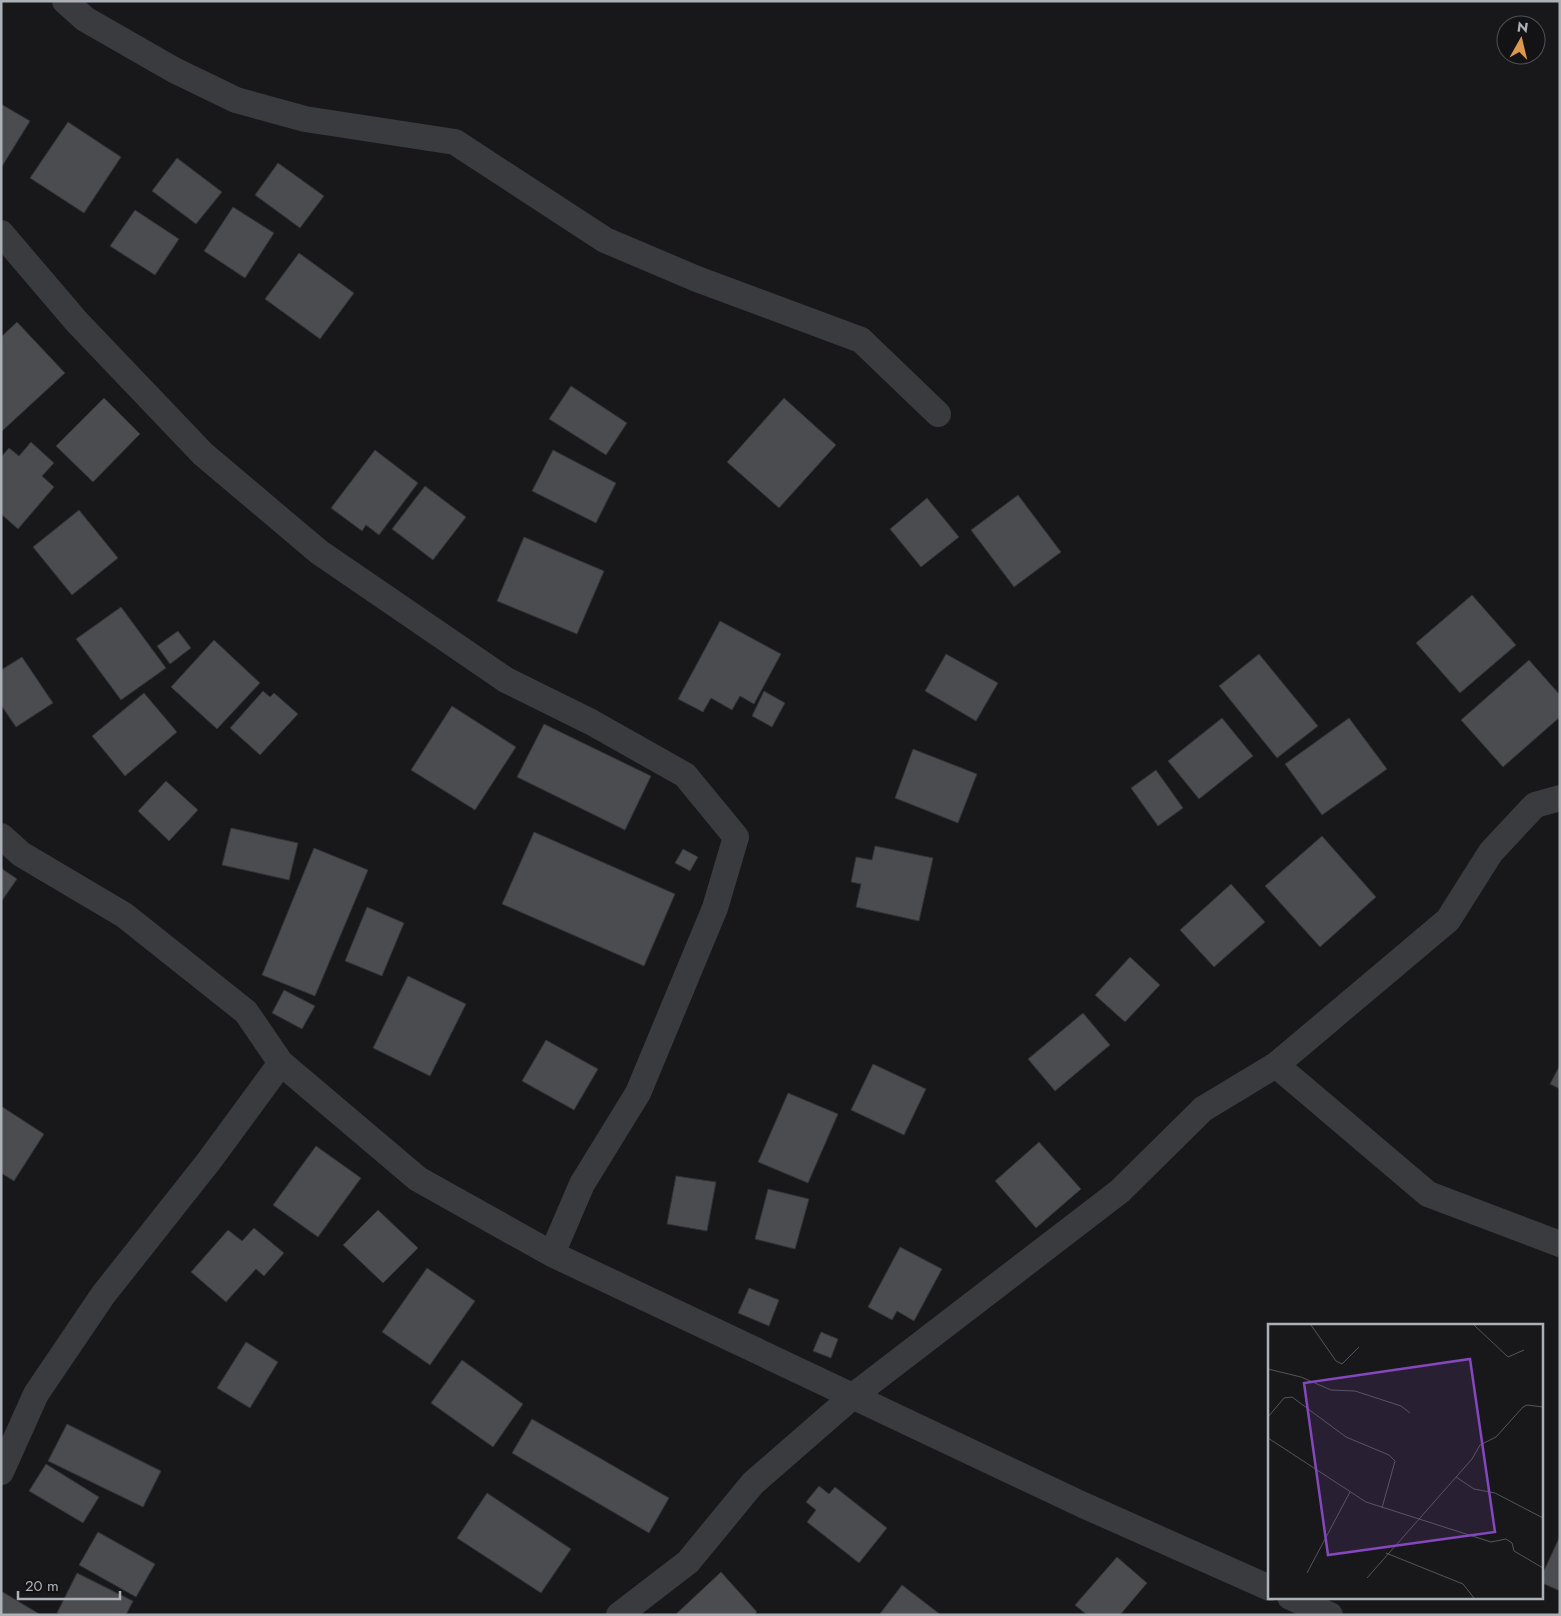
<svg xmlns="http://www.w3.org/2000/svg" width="1561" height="1616" font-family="Jost,sans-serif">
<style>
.building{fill:#4a4c4f;stroke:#323336}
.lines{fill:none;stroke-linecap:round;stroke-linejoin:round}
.minor{stroke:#3a3b3e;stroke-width:26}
.inset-road{fill:none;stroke:#535559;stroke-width:1}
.view{fill:#8547be;fill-opacity:0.15;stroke:#8547be;stroke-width:2.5}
.inset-edge{fill:none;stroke:#acb1b8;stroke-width:2.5}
</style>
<rect width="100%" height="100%" fill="#18181a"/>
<path class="building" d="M1 104 30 121 1 168Z
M68 122 121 157 84 213 30 178Z
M177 158 222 192 196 224 152 191Z
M278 163 324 196 300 228 255 195Z
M233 207 274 233 245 278 204 251Z
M135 210 179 239 155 275 110 246Z
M299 253 354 293 320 339 265 299Z
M17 322 65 373 1 432V337Z
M571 386 627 423 606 455 549 419Z
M104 398 140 434 93 482 56 446Z
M784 398 836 445 779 508 727 462Z
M31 442 54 463 42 476 54 487 18 529 1 514V457L9 448 19 456Z
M375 450 418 483 379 535 366 525 362 531 331 508Z
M553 450 616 483 596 523 532 491Z
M425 486 466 517 433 560 392 529Z
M1018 495 1061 552 1014 587 971 530Z
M927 498 959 537 921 567 890 529Z
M79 510 118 558 72 595 33 547Z
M524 537 604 571 577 634 497 601Z
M1472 595 1516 645 1460 693 1416 643Z
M121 607 166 668 121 700 76 639Z
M720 621 781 654 754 704 740 696 732 710 711 698 703 712 678 699Z
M178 631 191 648 170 664 157 646Z
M214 640 260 683 217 729 171 687Z
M946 654 998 683 976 721 925 691Z
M1259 654 1318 726 1277 758 1219 686Z
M22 657 53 703 16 727 1 705V670Z
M1529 660 1560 695V717L1503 767 1461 720Z
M263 691 270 697 274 693 298 714 260 755 230 728Z
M764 691 785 703 772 727 752 716Z
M144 693 177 732 125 776 92 736Z
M452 706 516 747 475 810 411 770Z
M1222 718 1253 756 1199 799 1168 761Z
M1349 718 1387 769 1322 815 1285 764Z
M544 724 651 776 625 830 517 777Z
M913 749 977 774 958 823 895 798Z
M1156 770 1183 808 1158 826 1131 788Z
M166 781 198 810 169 841 138 811Z
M231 828 298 843 289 880 222 865Z
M534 832 675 894 644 966 502 904Z
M1322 836 1376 897 1320 947 1265 886Z
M875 846 933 858 919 921 856 907 861 884 851 882 856 857 872 860Z
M314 848 368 870 315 996 262 975Z
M683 849 698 857 690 871 675 863Z
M1 868 17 879 1 902Z
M1231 884 1265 922 1214 967 1180 930Z
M367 907 404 923 382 976 345 961Z
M1130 957 1160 985 1125 1022 1095 995Z
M408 976 466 1004 430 1076 373 1048Z
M284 990 315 1006 302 1029 272 1013Z
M1083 1013 1110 1045 1055 1091 1028 1059Z
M546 1040 598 1069 574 1110 522 1081Z
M873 1064 926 1089 904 1135 851 1110Z
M1560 1065V1089L1550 1084Z
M788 1093 838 1114 808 1183 758 1162Z
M1 1106 44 1134 14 1181 1 1173Z
M1039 1142 1081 1189 1036 1228 995 1181Z
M316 1146 361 1178 318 1237 273 1205Z
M676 1176 716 1182 707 1231 667 1224Z
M768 1189 809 1199 795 1249 755 1239Z
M378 1210 418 1248 383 1283 343 1245Z
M254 1228 284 1253 264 1276 256 1269 226 1302 191 1272 228 1230 242 1241Z
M900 1247 942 1269 914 1321 897 1311 892 1320 868 1307Z
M427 1268 475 1301 430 1365 382 1332Z
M749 1288 779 1300 769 1326 738 1313Z
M821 1332 838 1339 831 1358 813 1351Z
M246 1342 278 1362 250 1408 217 1388Z
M462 1360 523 1404 493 1447 431 1403Z
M532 1419 669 1498 649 1533 512 1453Z
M67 1424 161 1471 143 1507 48 1461Z
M46 1464 99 1497 83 1523 29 1491Z
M819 1486 829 1494 835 1487 887 1528 859 1563 807 1522 816 1510 806 1502Z
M487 1493 571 1549 541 1593 457 1538Z
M98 1532 155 1564 136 1597 79 1565Z
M1560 1536V1591L1542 1583V1575Z
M1117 1557 1147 1583 1120 1615H1087L1075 1605Z
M721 1572 757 1612 754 1615H675Z
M77 1573 133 1601 126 1615H61L57 1613Z
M902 1585 941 1615H879Z
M1 1591 41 1615H1Z"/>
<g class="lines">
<path class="minor" d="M65 1 85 19 174 70 236 100 305 119 455 142 605 240 697 279 861 340 938 414
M1 233 77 322 203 454 319 552 506 680 591 722 685 775 736 837 715 908 638 1093 582 1184 552 1254
M1 836 21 854 124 915 246 1012 281 1063 418 1179 552 1254 1083 1505 1270 1588
M1276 1065 1428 1194 1560 1244
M1 1472 36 1394 103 1295 209 1161 281 1063
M1290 1597 1330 1615
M619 1615 688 1562 753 1483 853 1396 1120 1191 1203 1109 1276 1065 1448 920 1491 852 1535 805 1560 798"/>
</g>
<g transform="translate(1268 1324)">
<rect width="275" height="275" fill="#18181a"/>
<path class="inset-road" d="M43 1 68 37 74 40 91 23M206 1 240 33 256 26M0 45 33 53 63 66 87 67 133 82 142 89M0 93 16 74 24 73 78 113 121 131 127 137 114 184M0 114 98 178 223 218 238 215 244 219 246 227 275 244M188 153 206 165 227 169 275 194M118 229 195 260 206 274M39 249 82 168M99 254 204 135 212 121 228 113 255 83 259 81 275 83"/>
<path class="view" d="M202 35 227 208 60 231 36 59Z"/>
<rect width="275" height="275" class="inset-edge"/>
</g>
<rect width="1561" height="1616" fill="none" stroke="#acb1b8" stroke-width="5"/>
<g transform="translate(1521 40) rotate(8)"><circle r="24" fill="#131315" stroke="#505256"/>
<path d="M0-4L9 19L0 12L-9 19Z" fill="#dc994e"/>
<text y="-8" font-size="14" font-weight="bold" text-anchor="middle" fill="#acb1b8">N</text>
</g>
<path d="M18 1591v8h102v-8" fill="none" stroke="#acb1b8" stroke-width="2.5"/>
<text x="25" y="1591" font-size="15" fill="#acb1b8" stroke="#131315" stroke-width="4" paint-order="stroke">20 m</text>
</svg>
